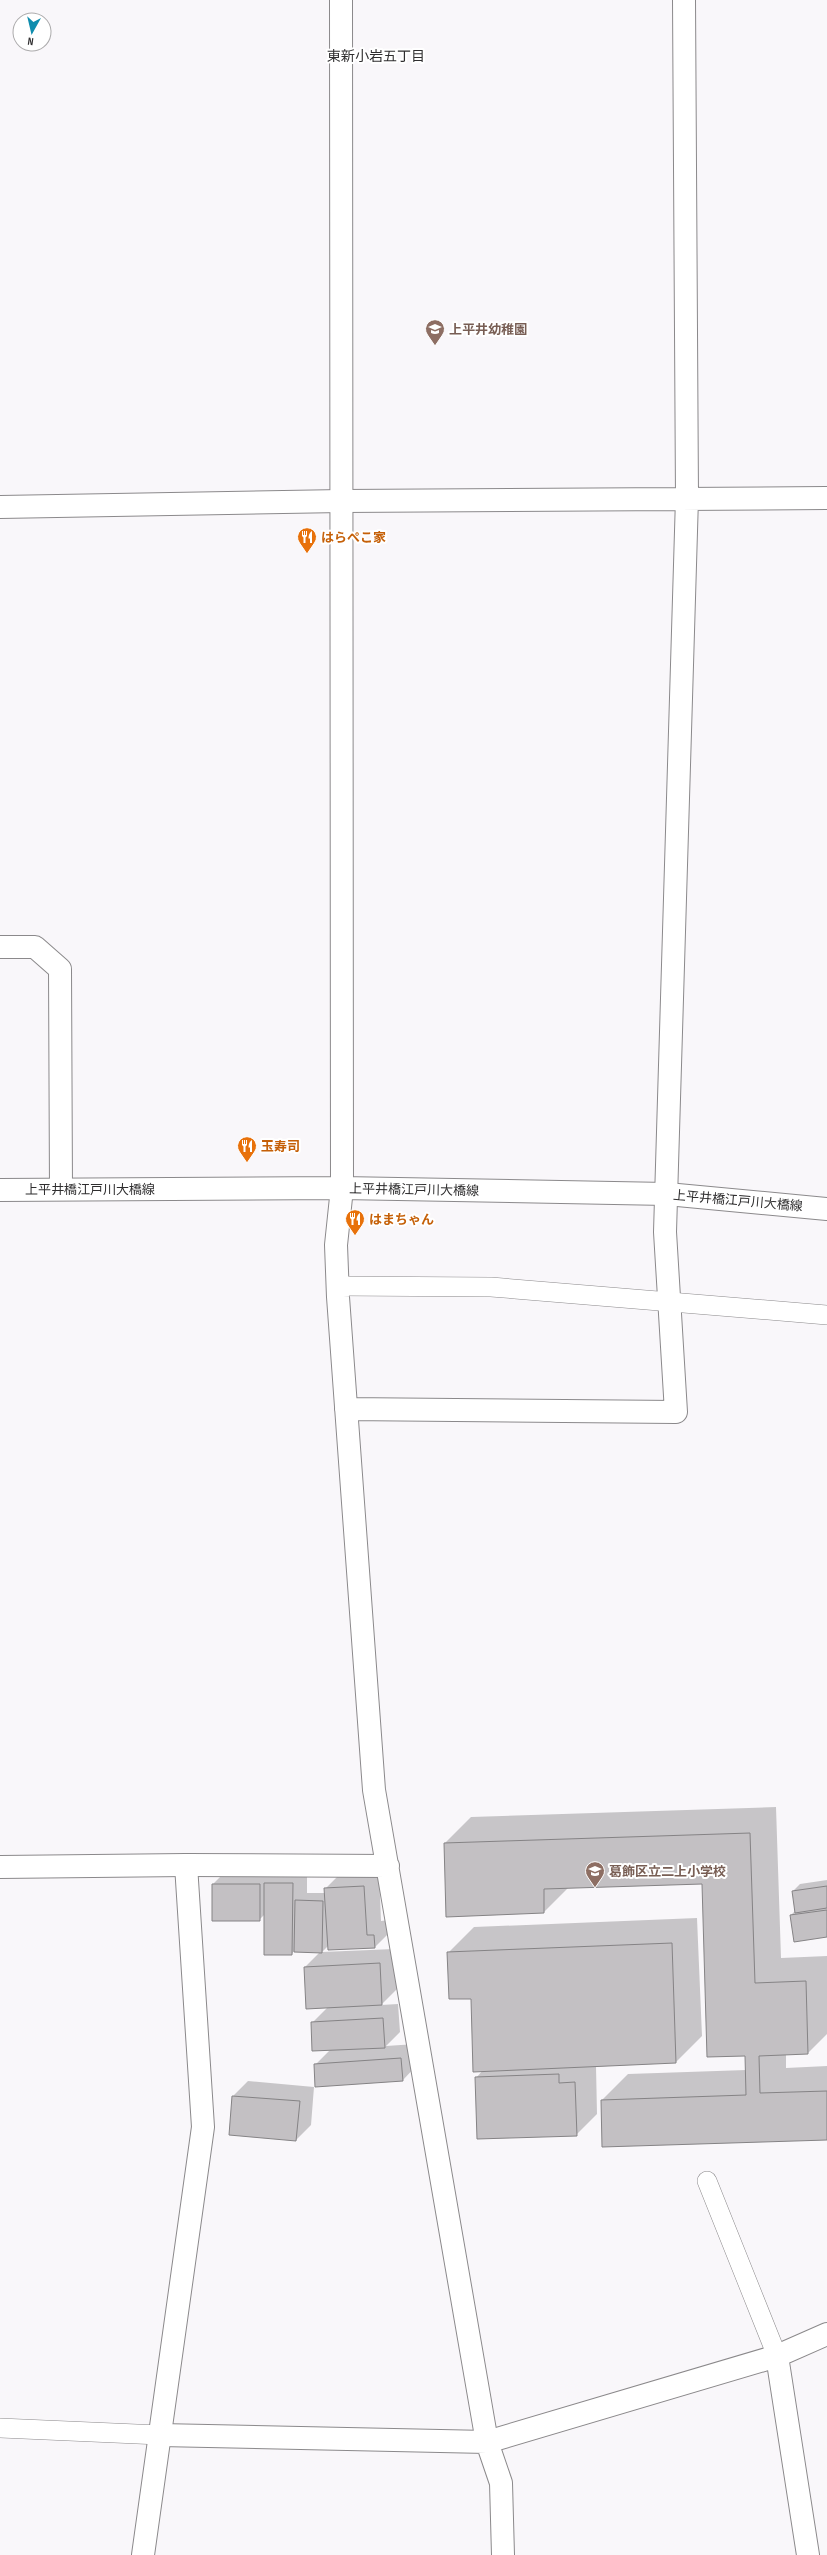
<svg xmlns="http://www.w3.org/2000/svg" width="827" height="2555" viewBox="0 0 827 2555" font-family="'Sofia Sans Condensed','Noto Sans JP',sans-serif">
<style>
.shadow{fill:#0003}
.building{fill:#c3c0c3;stroke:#858385}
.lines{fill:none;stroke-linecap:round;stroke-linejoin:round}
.lane-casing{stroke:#8b898b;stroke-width:20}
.street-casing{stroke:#8b898b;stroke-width:24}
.secondary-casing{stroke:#8b898b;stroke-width:24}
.lane{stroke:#fff;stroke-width:19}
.street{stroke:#fff;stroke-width:22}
.secondary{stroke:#fff;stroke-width:22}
.labels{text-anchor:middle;stroke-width:4;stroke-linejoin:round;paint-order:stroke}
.education-label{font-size:13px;font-weight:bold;fill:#785e54;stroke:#fff;text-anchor:start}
.food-label{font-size:13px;font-weight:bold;fill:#c56008;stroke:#fff;text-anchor:start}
.street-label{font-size:13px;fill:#2f2e2f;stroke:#fff}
.neighbourhood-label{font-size:14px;fill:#2f2e2f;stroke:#fff}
</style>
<rect width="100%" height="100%" fill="#f9f7fa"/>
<path class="shadow" d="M776 1807 781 1958 827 1956V2034L808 2053 786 2054V2068L827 2066V2139L602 2100 628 2074 746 2070V2055L703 1883 569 1887 544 1912 447 1916 445 1843 471 1817Z
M228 1869H307V1893H326L325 1889 340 1874 379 1872 381 1921 389 1920 390 1932 375 1947 329 1945 322 1952 394 1949 397 1989 381 2005 398 2004 400 2032 386 2046 416 2044 417 2065 403 2080 315 2065 330 2050 312 2023 328 2007 305 1967 320 1952 294 1951 292 1954 265 1914 259 1920 213 1884Z
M827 1880V1936L791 1915 795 1911 793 1891 800 1884Z
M697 1918 702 2036 676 2062 596 2066 597 2114 576 2135 476 2078 483 2070 472 1998 448 1953 474 1927Z
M248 2081 314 2087 311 2125 296 2140 233 2096Z"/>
<path class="building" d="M750 1833 755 1983 806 1981 808 2054 759 2056 760 2093 827 2091V2140L602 2147 601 2100 746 2095 745 2056 707 2057 702 1884 544 1889V1913L446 1917 444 1843Z
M264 1883H293L292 1955H264Z
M212 1884H260V1921H212Z
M364 1886 367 1935H374L375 1948 328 1950 324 1888Z
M827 1886V1908L795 1913 792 1891Z
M295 1900 323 1901 322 1953 294 1952Z
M827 1910V1937L794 1942 790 1915Z
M672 1943 676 2063 473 2072 471 1999H449L447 1952Z
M380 1963 382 2005 306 2009 304 1967Z
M383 2018 385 2048 312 2051 311 2022Z
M401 2058 403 2081 315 2087 314 2064Z
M559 2074V2083L575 2082 577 2136 477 2139 475 2077Z
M232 2096 300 2101 296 2141 229 2135Z"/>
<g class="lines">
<defs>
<path id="lane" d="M338 1286 491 1287 827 1315
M707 2181 777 2356
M0 2428 160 2435"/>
<path id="street" d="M0 507 342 501 827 498
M0 947H35L60 969 61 1189
M342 1188 336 1245 338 1297 374 1790 487 2442 501 2483 503 2555
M346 1409 676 1412 665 1232 687 498 684 0
M0 1867 186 1865 388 1866
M777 2356 808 2555
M160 2435 487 2442 777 2356 827 2334"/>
<path id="secondary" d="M341 0 342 1188
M0 1190 342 1188 667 1194 827 1209
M143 2555 203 2127 186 1865"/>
</defs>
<use href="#lane" class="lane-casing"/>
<use href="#street" class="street-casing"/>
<use href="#secondary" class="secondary-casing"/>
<use href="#lane" class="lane"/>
<use href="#street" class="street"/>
<use href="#secondary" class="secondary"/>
</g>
<defs>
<symbol id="school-pin" viewBox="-11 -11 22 30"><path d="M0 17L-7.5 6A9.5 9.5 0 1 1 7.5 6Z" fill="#8d6e63" stroke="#fff"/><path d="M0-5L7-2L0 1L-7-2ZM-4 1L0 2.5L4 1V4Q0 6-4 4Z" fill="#fff"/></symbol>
<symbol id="restaurant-pin" viewBox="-11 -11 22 30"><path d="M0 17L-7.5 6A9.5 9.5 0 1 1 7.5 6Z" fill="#e8710a" stroke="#fff"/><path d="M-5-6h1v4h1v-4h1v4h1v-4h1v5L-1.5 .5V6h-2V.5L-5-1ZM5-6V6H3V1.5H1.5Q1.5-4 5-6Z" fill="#fff"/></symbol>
</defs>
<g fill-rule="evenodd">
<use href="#school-pin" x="424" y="318" width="22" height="30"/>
<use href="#restaurant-pin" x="296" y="526" width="22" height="30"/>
<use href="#restaurant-pin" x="236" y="1135" width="22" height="30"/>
<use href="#restaurant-pin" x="344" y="1208" width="22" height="30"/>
<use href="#school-pin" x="584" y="1860" width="22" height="30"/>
</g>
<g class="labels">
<g class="education-label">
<text x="449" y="334">上平井幼稚園</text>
<text x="609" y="1876">葛飾区立二上小学校</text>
</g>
<g class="food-label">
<text x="321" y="542">はらぺこ家</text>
<text x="261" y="1151">玉寿司</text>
<text x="369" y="1224">はまちゃん</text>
</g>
<g class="street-label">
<text x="90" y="1194">上平井橋江戸川大橋線</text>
<text transform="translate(414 1189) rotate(1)" y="5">上平井橋江戸川大橋線</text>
<text transform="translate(738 1200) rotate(5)" y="5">上平井橋江戸川大橋線</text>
</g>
<g class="neighbourhood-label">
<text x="376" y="61">東新小岩五丁目</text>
</g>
</g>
<g transform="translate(32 32) rotate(188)"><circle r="19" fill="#ffffff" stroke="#acabac"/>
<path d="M0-3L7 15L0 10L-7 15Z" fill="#0f8dae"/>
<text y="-6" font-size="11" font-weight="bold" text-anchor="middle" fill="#2f2e2f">N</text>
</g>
</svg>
